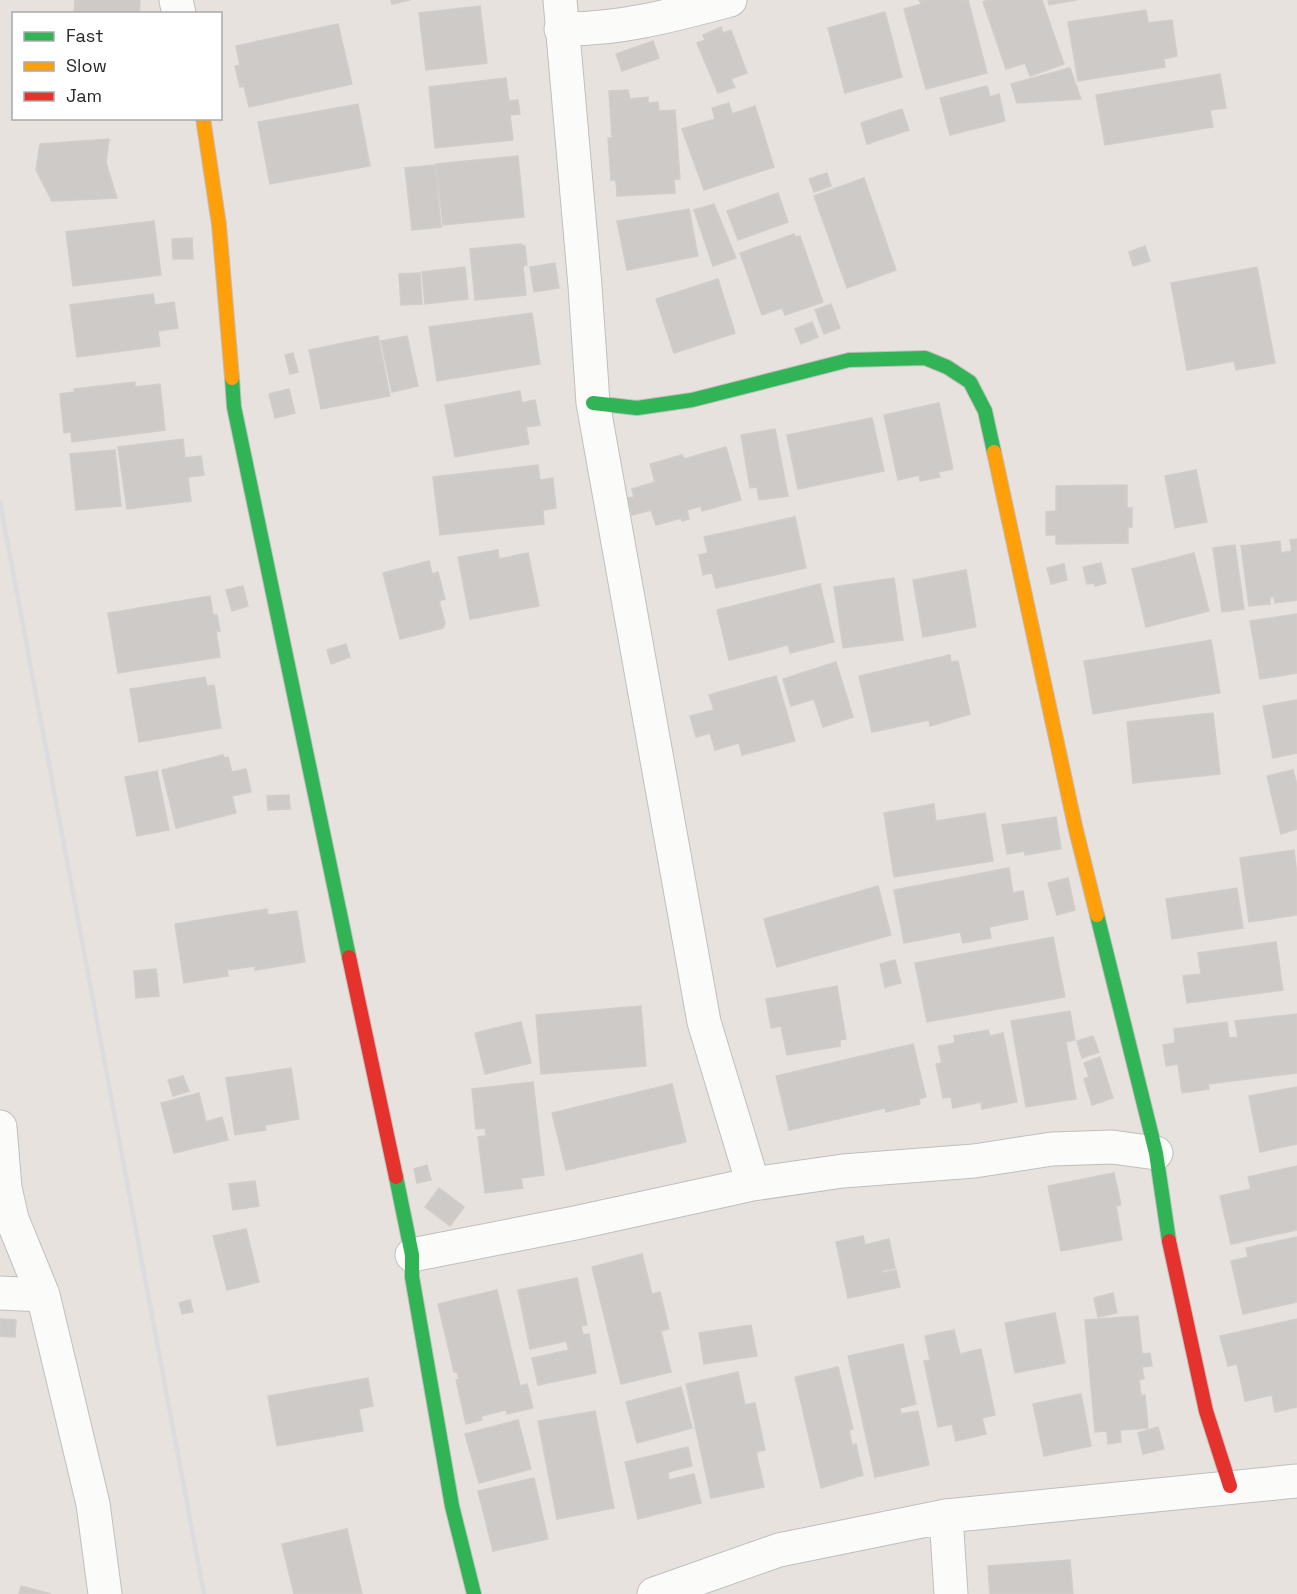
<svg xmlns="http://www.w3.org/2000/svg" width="1297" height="1594" viewBox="0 0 1297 1594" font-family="'Space Grotesk',sans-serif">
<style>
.building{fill:#cecac7;stroke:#d2cdc9;stroke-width:1.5}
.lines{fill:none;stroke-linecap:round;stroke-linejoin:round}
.street-casing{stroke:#c0bfbf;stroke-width:35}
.fast-casing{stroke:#c0bfbf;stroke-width:16}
.slow-casing{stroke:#c0bfbf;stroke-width:16}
.jam-casing{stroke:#c0bfbf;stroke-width:16}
.street{stroke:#fbfbfa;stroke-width:33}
.fast{stroke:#30b455;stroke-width:14}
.slow{stroke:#ff9f0a;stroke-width:14}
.jam{stroke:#e5322d;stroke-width:14}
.rail{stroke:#dcdcde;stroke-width:4.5}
</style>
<rect width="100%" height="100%" fill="#e7e2dd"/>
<path class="building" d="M75 0H140L139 14H74Z
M391 0H410L392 4Z
M919 0H968L987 73 926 89 904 9 921 4Z
M988 0H1042L1064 64 1030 76 1025 63 1006 69 983 2Z
M1048 0H1076L1049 5Z
M480 6 487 63 426 70 419 13Z
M1146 10 1148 23 1172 20 1177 56 1164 59 1165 67 1078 81 1068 22Z
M885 12 902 77 845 93 828 28Z
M338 24 352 84 249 107 244 86 240 87 235 66 240 65 236 46Z
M721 27 723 33 731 30 747 73 731 79 735 87 718 93 697 43 705 40 703 35Z
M653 41 659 58 622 71 616 54Z
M1070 68 1081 99 1017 103 1011 84Z
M1220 74 1226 108 1210 110 1213 127 1105 145 1096 95Z
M506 78 509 101 518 100 520 114 510 115 513 140 435 148 429 87Z
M987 86 990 97 999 94 1005 121 950 135 940 98Z
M628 90 630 99 648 97V103L658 102 659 111 675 110 680 179H674L675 193 617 196 616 180H611L608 138H612L609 91Z
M729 103 732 114 755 106 774 167 704 190 682 129 715 119 712 108Z
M358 104 370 166 270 184 258 122Z
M902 109 909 130 867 144 861 123Z
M109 139 106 163 117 198 52 201 36 170 40 144Z
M518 156 524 217 443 225 436 164Z
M435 165 441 227 412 230 405 168Z
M827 173 831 186 814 192 809 179Z
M864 178 896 270 847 288 814 196Z
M778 193 788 222 738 240 727 211Z
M714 204 736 258 713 266 694 210Z
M689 209 698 256 627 270 617 221Z
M154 221 161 275 73 286 66 232Z
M794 234 795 237 800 236 823 302 785 315 782 308 762 315 740 253Z
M192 238 193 259H173L172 239Z
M520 244 525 246 527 265 523 266 526 295 475 300 470 249Z
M1145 246 1150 261 1133 266 1129 252Z
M555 263 559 288 534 292 530 267Z
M465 267 468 299 425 304 422 272Z
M1257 267 1275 363 1236 370 1234 361 1187 370 1171 283Z
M420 273 422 304 401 305 399 274Z
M718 279 735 333 674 353 656 299Z
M153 294 155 305 174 302 178 328 158 331 160 346 77 357 70 305Z
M831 304 840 328 824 334 815 310Z
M532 313 540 364 437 381 429 327Z
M812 322 818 337 801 344 795 329Z
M378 336 390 396 321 409 309 350Z
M407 336 418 386 392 392 381 341Z
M293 353 298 372 290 374 285 355Z
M135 382V387L160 384 165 430 72 442 71 432 64 433 60 394 74 392V389Z
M289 389 295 413 275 418 269 394Z
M520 391 522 403 535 400 540 425 526 427 529 444 455 457 445 405Z
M939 403 953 469 938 472 940 477 920 481 919 475 898 480 884 415Z
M872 418 884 471 798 489 787 435Z
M775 429 788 496 759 500 757 487 750 488 741 435Z
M183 439 185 458 201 456 204 475 188 477 191 501 127 509 118 447Z
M726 447 741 500 702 511 701 506 687 510 689 519 682 521 681 518 656 525 651 510 632 515 627 498 634 497 632 489 655 482 650 464 682 455 684 459Z
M115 450 121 506 76 510 70 454Z
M538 465 540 480 553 478 556 508 543 510 544 524 440 535 433 477Z
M1196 470 1207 522 1175 528 1165 476Z
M1127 485V508H1132V527H1128V543L1056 544V535H1046V512L1056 511V486Z
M795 517 806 568 716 588 712 572 703 575 699 555 708 553 704 537Z
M1297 539V600L1275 603 1274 597H1270V604L1249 606 1241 546 1280 541 1281 553 1292 551 1290 540Z
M1235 545 1244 609 1222 612 1213 548Z
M498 550 499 559 528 553 539 606 470 619 458 557Z
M1194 553 1209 611 1146 627 1132 569Z
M429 561 432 574 438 572 445 599 439 601 445 623 443 628 400 639 383 573Z
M1101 563 1106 583 1095 586 1094 583 1087 584 1083 567Z
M1064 564 1067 580 1051 584 1047 568Z
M966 570 976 627 923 637 913 580Z
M894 578 903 640 843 648 834 587Z
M820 584 834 642 790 653 788 645 729 660 717 610Z
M243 586 248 606 232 611 226 590Z
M210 596 213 615H217L220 631H216L220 657 118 673 108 613Z
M1297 614V673L1260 679 1250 621Z
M1211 640 1220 693 1093 714 1084 661Z
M346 644 350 657 331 664 327 650Z
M950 655 951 662 958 661 970 714 930 726 929 720 872 732 859 676Z
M836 662 853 717 823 727 814 699 791 706 783 679Z
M776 676 795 741 742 755 739 743 715 750 710 733 696 737 690 716 714 710 709 695Z
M205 677 207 686 214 685 221 728 139 742 130 689Z
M1297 700V753L1273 758 1263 706Z
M1213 713 1220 774 1133 783 1127 722Z
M223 755 224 758 228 757 232 772 246 769 251 792 232 796 236 813 176 828 162 770Z
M1293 770 1297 785V829L1281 834 1267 776Z
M157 771 169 830 137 836 125 777Z
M289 795 290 809 268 810 267 796Z
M934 804 936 821 985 813 993 861 894 877 884 813Z
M1056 817 1061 849 1025 855V851L1007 854 1002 825Z
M1294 850 1297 875V915L1249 922 1240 858Z
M1009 868 1013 893 1023 891 1028 919 989 927 991 938 963 943 960 932 904 943 894 890Z
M1068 878 1075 910 1057 915 1048 883Z
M878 886 891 935 777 967 764 919Z
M1237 888 1243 928 1172 939 1166 899Z
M267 909 268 915 297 911 305 962 255 970V966L227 970 228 976 184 983 175 924Z
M1053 937 1065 997 927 1022 915 963Z
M1276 942 1283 990 1187 1003 1183 976 1201 974 1198 953Z
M895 960 901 983 885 987 880 964Z
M156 969 159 996 136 998 134 971Z
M837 986 846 1039 840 1040V1046L787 1055 781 1026 771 1028 766 999Z
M641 1006 646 1066 541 1074 536 1015Z
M1070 1011 1075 1040 1066 1042 1076 1099 1026 1107 1011 1021Z
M1297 1014V1073L1208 1084 1209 1089 1182 1093 1178 1064 1166 1066 1163 1045 1175 1043 1174 1029 1227 1022 1229 1038 1238 1037 1235 1021Z
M521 1022 531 1063 485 1074 475 1033Z
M988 1030 990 1036 1003 1033 1017 1102 982 1109 981 1102 953 1108 951 1097 943 1098 936 1064 942 1063 938 1046 955 1043 954 1036Z
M1093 1036 1099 1052 1082 1058 1077 1041Z
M913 1044 926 1097 919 1099 920 1104 886 1112 885 1108 789 1130 776 1076Z
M1100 1057 1113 1098 1092 1105 1084 1079 1089 1077 1084 1063Z
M291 1068 299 1119 265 1125 266 1130 235 1135 226 1078Z
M183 1076 189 1091 173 1096 168 1080Z
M533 1082 544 1175 521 1178 523 1188 485 1193 478 1137 486 1136 485 1128 476 1129 472 1089Z
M672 1084 686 1142 566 1170 552 1113Z
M1297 1087V1144L1260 1152 1249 1096Z
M199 1093 206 1122 222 1117 228 1140 174 1153 161 1103Z
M427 1165 431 1180 417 1183 414 1169Z
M1297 1166V1230L1231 1244 1220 1196 1251 1189 1248 1177Z
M1114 1173 1121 1205 1116 1206 1122 1240 1061 1251 1048 1186Z
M255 1181 259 1206 233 1210 229 1184Z
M439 1188 464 1207 450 1226 425 1207Z
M246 1229 259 1282 227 1290 213 1236Z
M863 1236 865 1245 889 1239 895 1268 882 1271 883 1273 896 1270 900 1287 848 1298 836 1242Z
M1297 1237V1302L1243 1314 1231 1261 1248 1257 1246 1248Z
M642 1254 652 1294 660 1292 669 1329 661 1331 671 1372 621 1384 592 1267Z
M577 1278 587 1325 581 1326 583 1335 589 1334 596 1373 538 1385 532 1358 569 1350 566 1341 530 1349 518 1290Z
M497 1290 520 1386 527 1384 533 1408 507 1414 506 1410 481 1416 482 1420 466 1424 456 1380 459 1379 457 1372H454L438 1304Z
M1113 1293 1117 1313 1098 1317 1094 1298Z
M190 1300 193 1312 182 1314 179 1303Z
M1055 1313 1065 1363 1015 1373 1005 1323Z
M1138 1316 1142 1354 1150 1353 1152 1366 1142 1367 1144 1379H1139L1141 1396 1145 1395 1148 1428 1120 1430 1121 1442 1108 1444 1107 1431 1095 1432 1085 1320Z
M0 1319 16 1320 15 1337 0 1336Z
M1297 1319V1407L1275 1412 1272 1395 1245 1401 1237 1364 1228 1366 1220 1336Z
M751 1325 757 1356 704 1364 699 1333Z
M954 1330 960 1354 981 1349 995 1415 982 1418 986 1434 956 1441 952 1424 938 1427 924 1361 930 1360 925 1336Z
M903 1344 916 1404 900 1408 901 1414 918 1411 929 1465 875 1477 848 1356Z
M838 1367 853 1429 849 1430 852 1445 856 1444 863 1475 821 1488 795 1377Z
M738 1372 745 1405 755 1403 765 1450 756 1452 764 1487 711 1498 686 1384Z
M368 1378 373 1406 359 1409 363 1431 277 1446 268 1396Z
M681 1387 692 1428 637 1443 626 1402Z
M1081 1394 1091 1446 1044 1456 1033 1404Z
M595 1411 614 1508 557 1519 538 1421Z
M518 1420 531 1469 479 1483 465 1434Z
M1158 1427 1164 1449 1143 1454 1138 1433Z
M688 1447 692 1466 668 1472 669 1480 694 1474 701 1503 638 1519 625 1462Z
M534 1478 548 1539 493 1551 478 1491Z
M347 1529 362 1594H294L282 1544Z
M1070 1560 1073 1594H990L988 1566Z
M21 1586 51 1594H19Z"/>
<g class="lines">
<defs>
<path id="street" d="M176 0 179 14
M560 0 585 286 593 403 704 1022 753 1184
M561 29C619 30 674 15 730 0
M0 1127 5 1188 12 1219 43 1295 93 1504 105 1594
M412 1255 575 1223 753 1184 843 1171 974 1161 1052 1149 1112 1147 1156 1153
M0 1293 43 1295
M946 1516 951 1594
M654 1594 779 1550 946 1516 1297 1481"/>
<path id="fast" d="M232 378 234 407 349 957
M593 403 637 408 692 400 849 360 925 358 947 367 970 382 985 411 994 452
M1097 915 1156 1153 1169 1241
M396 1177 412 1255V1277L452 1506 474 1594"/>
<path id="slow" d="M203 118 219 225 232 378
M994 452 1075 826 1097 915"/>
<path id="jam" d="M349 957 396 1177
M1169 1241 1206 1411 1230 1486"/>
</defs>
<use href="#street" class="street-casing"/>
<use href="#fast" class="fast-casing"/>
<use href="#slow" class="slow-casing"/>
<use href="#jam" class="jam-casing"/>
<use href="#street" class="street"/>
<use href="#fast" class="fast"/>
<use href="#slow" class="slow"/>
<use href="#jam" class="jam"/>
<path class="rail" d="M0 502 204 1594"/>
</g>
<rect x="12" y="12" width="210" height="108" fill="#ffffff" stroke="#a9a9a9" stroke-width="1.5"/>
<rect x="24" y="32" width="30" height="9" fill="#30b455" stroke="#a9a9a9" stroke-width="1.5"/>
<text x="66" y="42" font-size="18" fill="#282828">Fast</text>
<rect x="24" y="62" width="30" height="9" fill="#ff9f0a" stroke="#a9a9a9" stroke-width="1.5"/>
<text x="66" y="72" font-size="18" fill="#282828">Slow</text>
<rect x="24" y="92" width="30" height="9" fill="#e5322d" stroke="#a9a9a9" stroke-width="1.5"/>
<text x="66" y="102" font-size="18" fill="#282828">Jam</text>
</svg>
